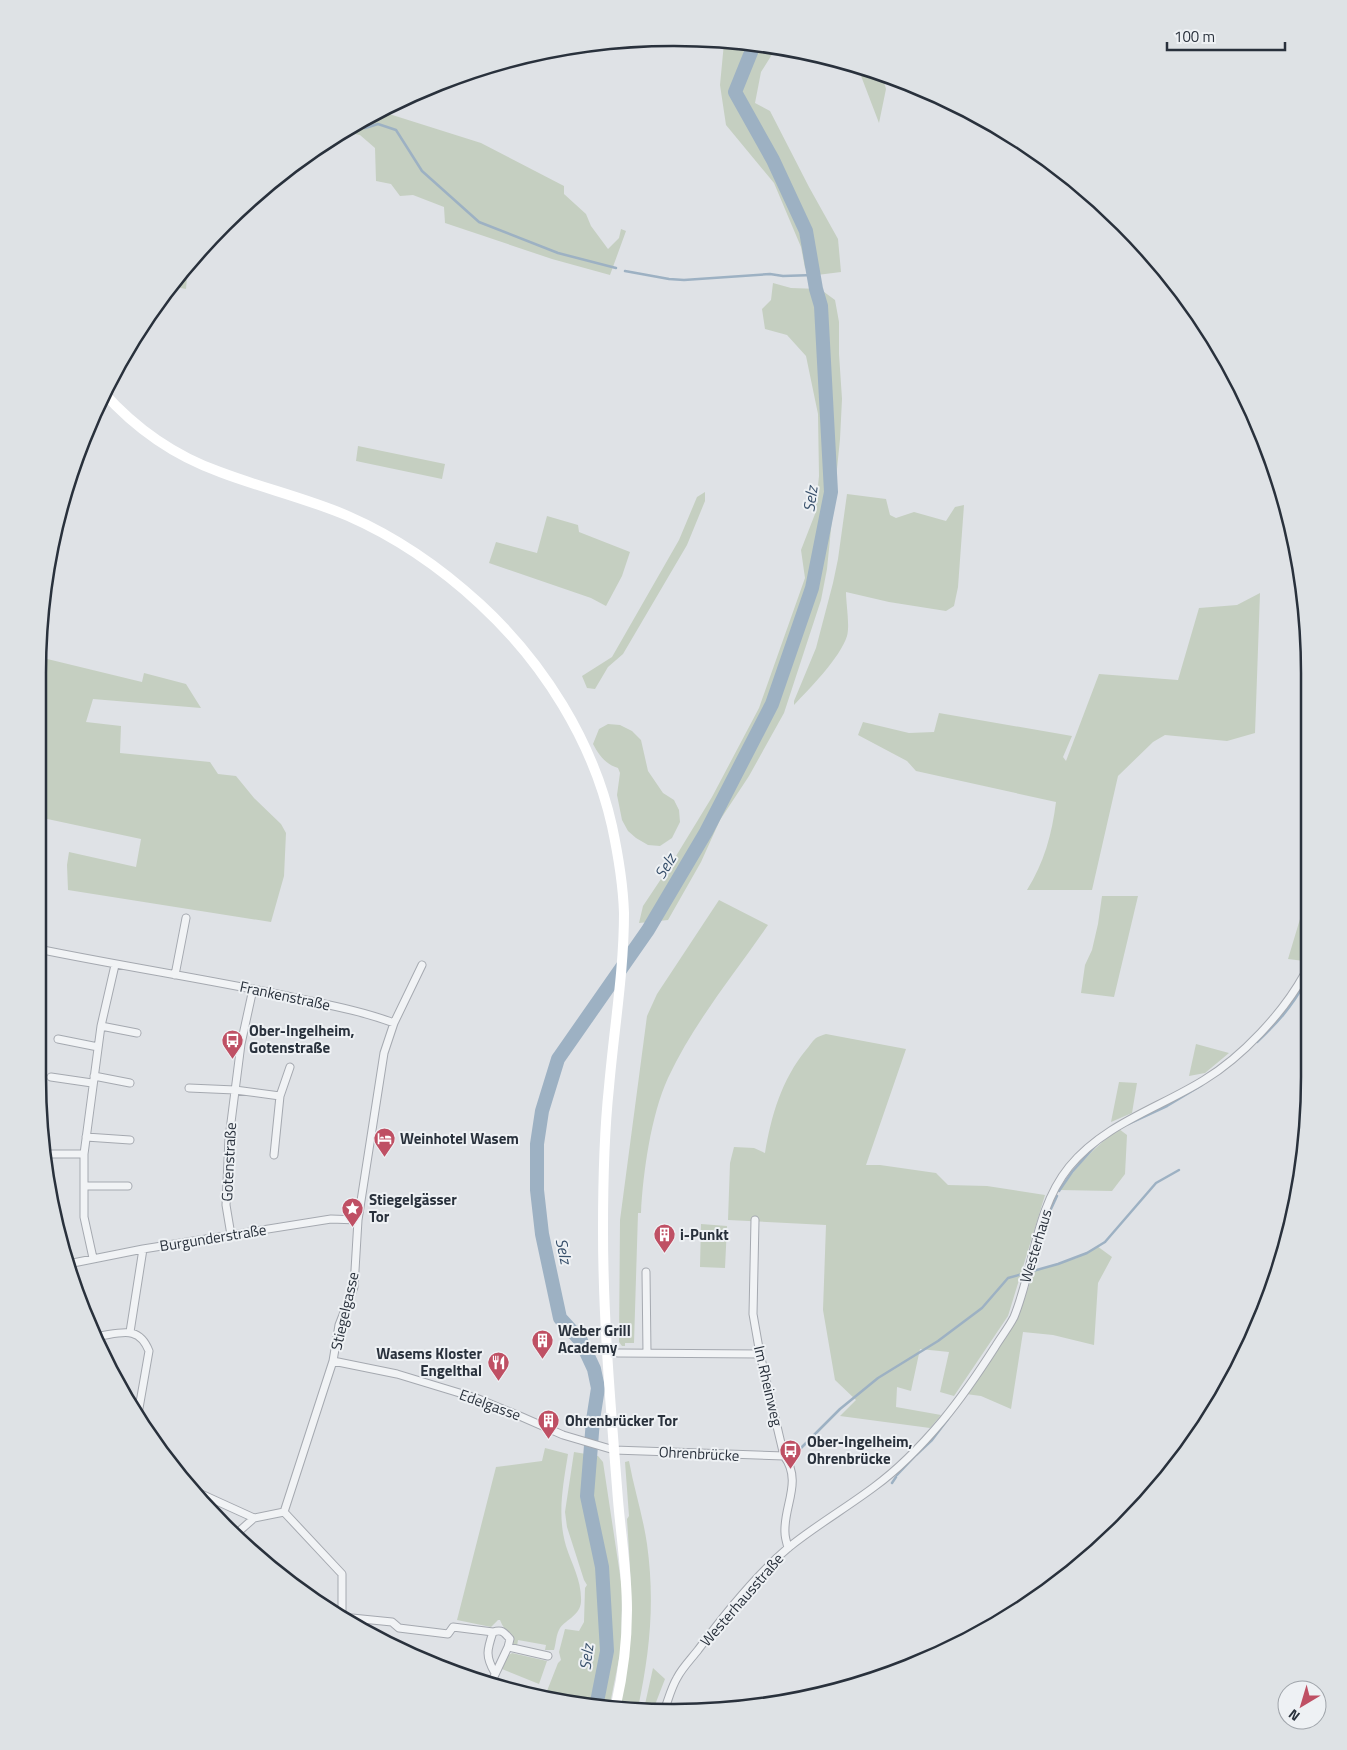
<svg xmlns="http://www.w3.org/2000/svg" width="1347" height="1750" viewBox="0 0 1347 1750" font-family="'Titillium Web',sans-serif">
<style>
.green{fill:#c5cfc1}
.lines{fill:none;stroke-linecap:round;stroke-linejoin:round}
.stream{stroke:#9db1c3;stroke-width:2.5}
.river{stroke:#9db1c3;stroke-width:14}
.street-casing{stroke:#a5a9b0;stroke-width:9}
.street{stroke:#f1f3f5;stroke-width:7}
.secondary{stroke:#fff;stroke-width:10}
.labels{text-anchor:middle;stroke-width:4;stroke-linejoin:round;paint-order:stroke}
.street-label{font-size:15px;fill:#29313c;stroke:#eef1f4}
.poi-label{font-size:15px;font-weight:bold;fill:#29313c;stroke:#eef1f4;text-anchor:start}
.water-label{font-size:16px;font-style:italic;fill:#38506b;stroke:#eef1f4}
.rim{fill:none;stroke:#29313c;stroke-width:2.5}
</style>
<rect width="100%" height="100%" fill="#dfe2e6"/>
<path class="green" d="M724 43 776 48 761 72 755 103 770 111 809 187 838 239 841 272 817 275 805 268 801 247 774 183 726 125 720 85Z
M858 68 882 75 886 89 879 123Z
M386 113 481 143 564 186V194L586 214 591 226 608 249 619 238 621 229 626 231 610 275 552 259 445 223 444 207 413 195 400 196 391 184 376 181 375 148 360 135 345 132 376 115Z
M188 266 186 289 170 286Z
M773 283 791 288 820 289 835 300 839 322V354L842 399 840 439 827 569 821 600 784 713 749 776 720 820 701 862 668 920 639 923 643 906 673 861 712 797 759 708 805 578 801 550 815 514 819 476 818 414 806 356 787 335 765 329 762 309 771 300Z
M358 446 445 464 442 479 356 461Z
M705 492V501L687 545 623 654 608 667 595 689 587 688 582 676 612 657 679 540 697 497Z
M847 494 886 499 890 515 896 518 914 512 946 521 955 507 964 505 958 587 954 606 946 611 889 602 846 592C846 604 850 625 847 636 840 658 810 688 794 705V701L816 648 833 583 838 559Z
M547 516 578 525 579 532 630 552 622 576 606 606 591 598 489 563 496 542 537 553Z
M1260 593 1255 733 1227 741 1165 735 1153 742 1118 776 1092 890H1027C1044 863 1052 834 1056 802L916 771 907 761 858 735 863 722 909 733 934 732 939 713 1072 736 1063 757 1066 761 1099 674 1178 680 1199 608 1237 605Z
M39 657 142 682 144 673 186 684 201 708 93 699 86 722 121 726 120 753 210 762 218 774 236 776 254 798 281 824 286 833 284 876 271 922 68 890 67 865 69 852 136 867 141 839 38 817Z
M608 724 620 725 632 731 641 740 648 771 663 793 674 800 679 810 680 822 672 838 660 846 648 845 636 838 628 831 622 820 617 795 620 773 618 768C605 764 599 755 593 744L599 729Z
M1102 896H1138L1114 997 1081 993 1085 965 1092 950 1098 924Z
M719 900 768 925C734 975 694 1022 668 1078 651 1115 643 1173 641 1213H638L634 1343H625V1346H622L619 1342 620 1220 647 1016 657 994Z
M1300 919 1304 920V961L1288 959Z
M826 1034 906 1049 866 1165H880L936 1173 948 1185 987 1186 1045 1195 1008 1316 954 1396 940 1392 949 1352 920 1349 911 1391 897 1387 896 1407 941 1415 930 1428 840 1416 856 1400 835 1380 823 1310 826 1225 728 1220 730 1163 734 1147 754 1148 765 1153C771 1116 782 1079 806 1050 809 1047 812 1041 816 1038 819 1036 823 1035 826 1034Z
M1196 1044 1229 1053 1205 1073 1189 1076Z
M1119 1082 1137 1083 1132 1113 1111 1122Z
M1119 1129 1127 1135 1125 1174 1112 1191 1060 1190C1077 1166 1096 1145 1119 1129Z
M701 1224 727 1226 725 1268 700 1267Z
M1097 1246 1112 1257 1098 1283 1094 1345 1053 1335 1023 1332 1011 1409 981 1396 966 1394 1014 1325 1035 1270 1077 1258Z
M545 1448 568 1454C563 1486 557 1515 566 1546 572 1565 582 1581 581 1602 580 1615 567 1619 560 1628 556 1634 556 1644 554 1650H545L546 1645 518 1640 517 1646 513 1644C511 1635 503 1629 500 1620H498L491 1627 457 1620 496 1467 542 1461Z
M574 1452 598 1456 603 1462 622 1588 621 1649 610 1704 545 1696 558 1663 561 1660 559 1652 565 1629 579 1631 584 1622 585 1588 587 1585 584 1580 567 1527 565 1512Z
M629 1461C634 1489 643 1516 647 1544 655 1602 650 1651 638 1708L619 1705C637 1641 631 1585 627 1519L629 1516 625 1462Z
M512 1653 547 1661 539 1684 502 1669 507 1656Z
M653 1668 665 1679 653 1710 644 1709Z"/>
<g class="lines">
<path class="stream" d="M354 127 365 128 378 124 396 130 422 171 479 222 558 253 616 268
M625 271 669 279 684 280 770 274 783 276 814 275
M1257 1042C1276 1024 1292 1007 1304 984
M1128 1124 1167 1106 1202 1085
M1059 1191 1072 1172 1096 1145
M1039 1249 1050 1211 1057 1196
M1032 1271 1038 1251
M916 1455 932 1440 948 1419
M792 1457 840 1409 878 1378 938 1341 982 1308 1008 1278 1058 1264 1087 1253 1105 1242 1156 1183 1179 1170
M897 1475 915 1456
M892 1483 896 1477"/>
<path class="river" d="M597 1702 607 1651 602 1567 587 1496 593 1420 598 1388 594 1369 581 1341 560 1318 542 1234 537 1190V1144L542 1111 558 1059 648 930 706 832 772 704 812 588 831 492 821 306 816 289 806 231 773 160 735 92 754 45"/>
<defs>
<path id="street" d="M38 949C121 966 205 979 287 996 323 1004 359 1010 394 1023
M175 975 186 918
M101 1026 137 1033
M58 1039 98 1047
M94 1076 130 1083
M51 1077 92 1083
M189 1088 235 1090 280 1096
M86 1137 130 1140
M48 1154H84
M274 1155 280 1096 290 1067
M84 1186H128
M755 1220 753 1314 760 1354 784 1456C803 1481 783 1507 785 1533 785 1538 787 1543 788 1548
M231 1235 226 1205 229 1138 241 1044 253 989
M93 1258 84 1217V1154L101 1026 115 965
M68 1264 143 1249 331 1219 358 1220
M646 1272 647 1353
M130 1332 143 1249
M99 1336C121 1333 139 1325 149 1351L138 1414
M618 1353 760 1354
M333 1361 397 1374 476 1398 522 1417 563 1435 614 1450 784 1456
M199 1493 254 1518
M284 1512 333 1361 339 1325 354 1287 358 1220 384 1053 394 1023 422 965
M284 1512 342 1574V1617
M235 1535 254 1518 284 1512
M342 1617 392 1622 399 1628 448 1634 453 1627 493 1632C502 1629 504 1632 510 1639L508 1647 491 1683
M493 1632C487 1650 485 1656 495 1673
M508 1647 548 1656
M664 1711C668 1701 671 1688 677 1678 682 1668 691 1659 698 1650 724 1615 755 1576 788 1548 815 1526 846 1508 874 1487 900 1468 922 1445 943 1420 962 1397 979 1372 995 1347 1001 1337 1009 1327 1014 1317 1034 1268 1035 1209 1069 1167 1104 1124 1159 1108 1204 1080 1242 1057 1283 1013 1304 975"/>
</defs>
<use href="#street" class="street-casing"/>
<use href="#street" class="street"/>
<path class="secondary" d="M103 392C135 428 175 456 220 472 262 488 306 498 348 516 396 537 441 568 480 604 543 662 593 741 612 826 618 854 623 883 624 913 624 971 614 1029 609 1087 604 1134 603 1182 603 1230 603 1320 611 1410 618 1500 621 1536 627 1573 627 1610 627 1642 623 1674 616 1705"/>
</g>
<defs>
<symbol id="bus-pin" viewBox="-11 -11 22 30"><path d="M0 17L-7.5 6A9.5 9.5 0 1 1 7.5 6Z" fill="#bf5064" stroke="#eef1f4"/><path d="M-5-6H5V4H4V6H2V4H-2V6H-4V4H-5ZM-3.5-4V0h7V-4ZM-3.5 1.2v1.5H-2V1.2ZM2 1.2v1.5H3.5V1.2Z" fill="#fff"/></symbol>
<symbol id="hotel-pin" viewBox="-11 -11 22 30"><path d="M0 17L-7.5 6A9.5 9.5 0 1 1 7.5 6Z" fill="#bf5064" stroke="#eef1f4"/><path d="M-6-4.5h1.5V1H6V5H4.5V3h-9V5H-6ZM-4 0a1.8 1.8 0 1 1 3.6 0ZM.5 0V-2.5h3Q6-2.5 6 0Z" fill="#fff"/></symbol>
<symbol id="sight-pin" viewBox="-11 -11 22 30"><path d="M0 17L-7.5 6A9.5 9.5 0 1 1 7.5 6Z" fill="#bf5064" stroke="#eef1f4"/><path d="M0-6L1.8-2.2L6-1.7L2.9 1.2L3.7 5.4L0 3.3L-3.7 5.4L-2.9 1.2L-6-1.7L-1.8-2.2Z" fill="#fff"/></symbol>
<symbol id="building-pin" viewBox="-11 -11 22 30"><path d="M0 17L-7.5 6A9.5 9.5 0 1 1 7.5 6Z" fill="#bf5064" stroke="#eef1f4"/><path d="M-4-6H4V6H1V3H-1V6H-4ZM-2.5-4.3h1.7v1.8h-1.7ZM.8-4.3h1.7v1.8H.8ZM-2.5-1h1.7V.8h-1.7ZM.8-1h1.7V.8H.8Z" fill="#fff"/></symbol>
<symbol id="restaurant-pin" viewBox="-11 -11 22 30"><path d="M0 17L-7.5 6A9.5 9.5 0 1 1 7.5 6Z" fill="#bf5064" stroke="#eef1f4"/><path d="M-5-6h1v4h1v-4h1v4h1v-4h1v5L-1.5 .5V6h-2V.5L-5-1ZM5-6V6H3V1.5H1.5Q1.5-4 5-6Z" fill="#fff"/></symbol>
</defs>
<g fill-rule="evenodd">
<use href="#bus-pin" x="220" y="1028" width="25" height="34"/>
<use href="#hotel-pin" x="372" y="1126" width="25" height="34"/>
<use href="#sight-pin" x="340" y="1196" width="25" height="34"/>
<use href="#building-pin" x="652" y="1222" width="25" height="34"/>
<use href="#building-pin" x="530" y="1328" width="25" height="34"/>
<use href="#restaurant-pin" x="486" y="1350" width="25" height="34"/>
<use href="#building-pin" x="536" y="1408" width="25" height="34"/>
<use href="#bus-pin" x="778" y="1438" width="25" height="34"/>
</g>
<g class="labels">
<g class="street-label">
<text transform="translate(285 996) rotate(12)" y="5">Frankenstraße</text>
<text transform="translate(229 1162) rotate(-87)" y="5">Gotenstraße</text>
<text transform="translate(213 1238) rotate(-9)" y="5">Burgunderstraße</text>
<text transform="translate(1036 1246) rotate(-73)" y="5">Westerhaus</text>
<text transform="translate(345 1311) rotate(-77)" y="5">Stiegelgasse</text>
<text transform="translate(768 1386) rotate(77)" y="5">Im Rheinweg</text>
<text transform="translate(490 1405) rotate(20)" y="5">Edelgasse</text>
<text transform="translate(699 1454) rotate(3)" y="5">Ohrenbrücke</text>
<text transform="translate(742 1600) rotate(-49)" y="5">Westerhausstraße</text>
</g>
<g class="poi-label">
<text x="249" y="1036">Ober-Ingelheim,<tspan x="249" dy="17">Gotenstraße</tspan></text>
<text x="400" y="1144">Weinhotel Wasem</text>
<text x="369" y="1205">Stiegelgässer<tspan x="369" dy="17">Tor</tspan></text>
<text x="680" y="1240">i-Punkt</text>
<text x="558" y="1336">Weber Grill<tspan x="558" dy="17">Academy</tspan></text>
<text x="482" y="1359" text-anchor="end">Wasems Kloster<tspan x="482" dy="17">Engelthal</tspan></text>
<text x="565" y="1426">Ohrenbrücker Tor</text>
<text x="807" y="1447">Ober-Ingelheim,<tspan x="807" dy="17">Ohrenbrücke</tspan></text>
</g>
<g class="water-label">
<text transform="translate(810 499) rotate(-82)" y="6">Selz</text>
<text transform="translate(665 866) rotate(-59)" y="6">Selz</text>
<text transform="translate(564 1251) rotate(78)" y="6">Selz</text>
<text transform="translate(586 1657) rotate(-83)" y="6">Selz</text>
</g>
</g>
<path d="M0 0H1347V1750H0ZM673 46H674A627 627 0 0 1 1301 673V1077A627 627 0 0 1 674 1704H673A627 627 0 0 1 46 1077V673A627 627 0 0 1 673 46Z" fill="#dee2e5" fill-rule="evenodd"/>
<path class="rim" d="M673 46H674A627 627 0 0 1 1301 673V1077A627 627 0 0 1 674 1704H673A627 627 0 0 1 46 1077V673A627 627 0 0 1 673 46Z"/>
<g transform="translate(1302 1705) rotate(218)"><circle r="24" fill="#eef1f4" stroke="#9fa4aa"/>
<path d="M0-4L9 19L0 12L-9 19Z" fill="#bf5064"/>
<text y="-8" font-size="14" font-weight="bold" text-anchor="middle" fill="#29313c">N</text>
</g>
<path d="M1167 42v8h118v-8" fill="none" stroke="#29313c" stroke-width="2.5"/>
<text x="1174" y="42" font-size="15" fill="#29313c" stroke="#eef1f4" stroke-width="4" paint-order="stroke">100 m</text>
</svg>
